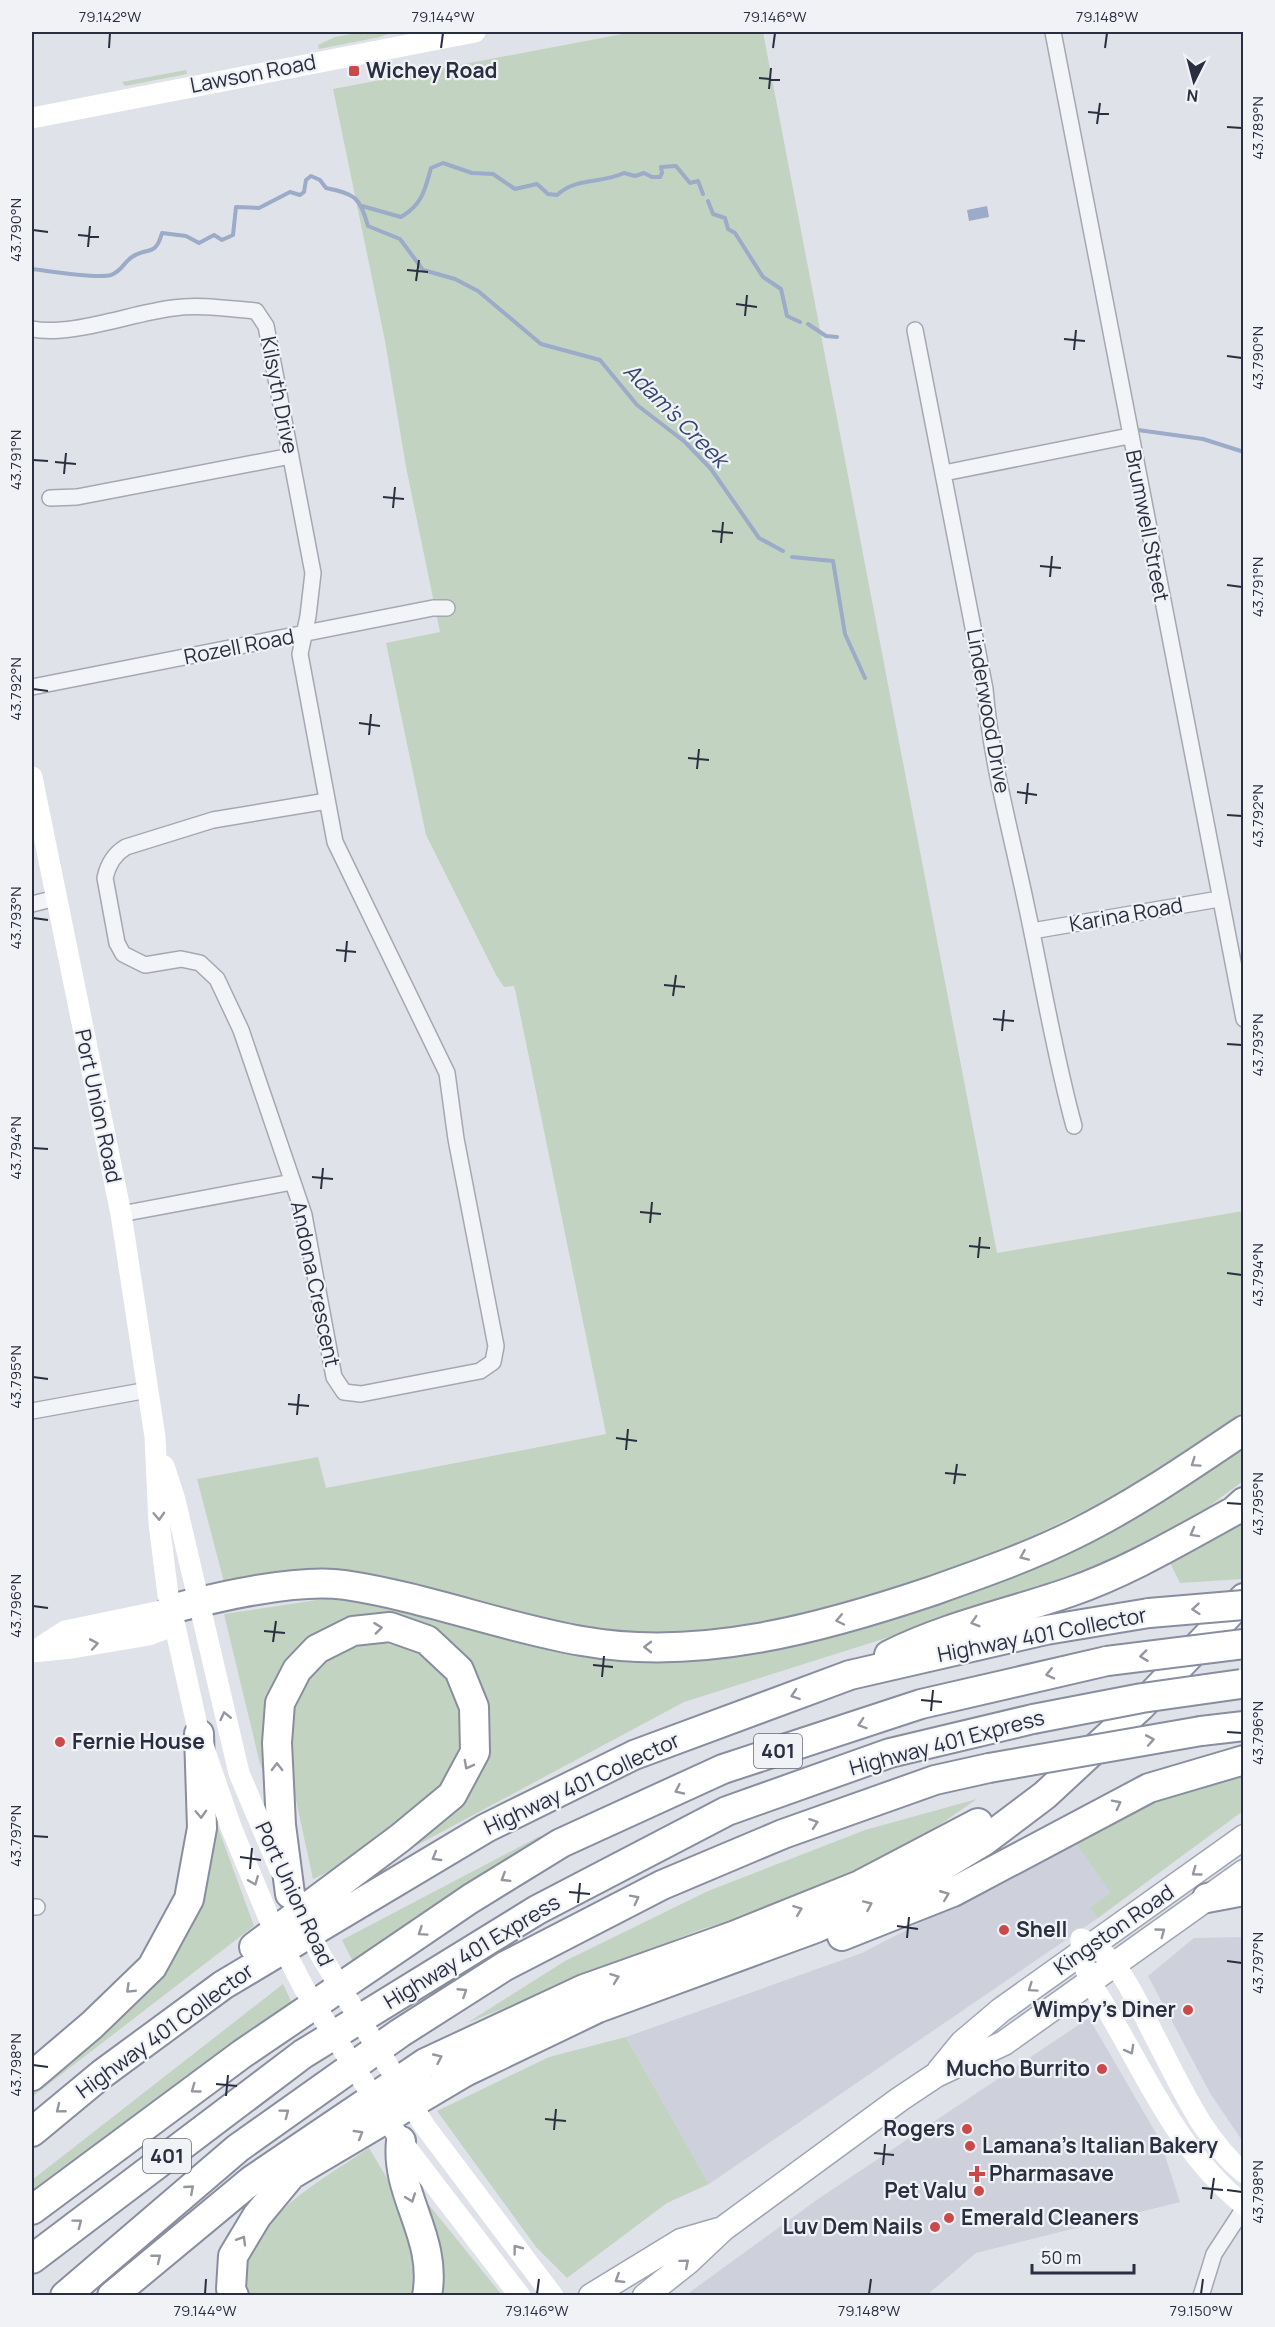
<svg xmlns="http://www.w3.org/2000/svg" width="1275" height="2327" viewBox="0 0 1275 2327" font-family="Manrope,sans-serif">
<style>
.built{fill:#ced1db}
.green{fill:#c3d3c2}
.water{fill:#9cabc8}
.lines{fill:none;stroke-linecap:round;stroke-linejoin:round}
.stream{stroke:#9cabc8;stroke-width:4}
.street-casing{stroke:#a5a8b3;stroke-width:18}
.primary-casing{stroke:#a0a5b4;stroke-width:27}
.highway-casing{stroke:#888d9f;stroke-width:32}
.street{stroke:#f3f4f7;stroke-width:15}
.secondary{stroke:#fff;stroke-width:21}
.primary{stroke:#fff;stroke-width:24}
.highway{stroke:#fff;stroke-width:28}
.highway-bridge-casing{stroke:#888d9f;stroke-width:32;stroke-linecap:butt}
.secondary-bridge{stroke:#fff;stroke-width:21}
.highway-bridge{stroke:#fff;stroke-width:28}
.oneway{stroke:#9496a0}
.ticks{fill:none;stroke:#292e40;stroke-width:2}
.poi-dot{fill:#cb4948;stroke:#f0f2f6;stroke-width:2}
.labels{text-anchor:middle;stroke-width:4.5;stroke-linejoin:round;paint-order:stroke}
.shield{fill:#f0f2f6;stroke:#656977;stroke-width:1.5}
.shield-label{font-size:20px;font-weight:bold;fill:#292e40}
.poi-label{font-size:21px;font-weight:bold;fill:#292e40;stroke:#f0f2f6;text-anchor:start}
.street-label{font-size:21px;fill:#292e40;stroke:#f0f2f6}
.water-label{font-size:22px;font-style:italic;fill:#344673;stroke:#f0f2f6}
.neatline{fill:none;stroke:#292e40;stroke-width:2}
.ticks-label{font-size:15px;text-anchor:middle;fill:#292e40}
</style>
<rect width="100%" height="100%" fill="#e0e2e9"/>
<path class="built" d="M1075 1842 1112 1893 1089 1908 1098 1918 709 2184 626 2037 862 1953Z
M1243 1937H1244L1243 2142 1210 2093 1148 1976 1194 1938Z
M1089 2018 1160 2140 1180 2202 976 2253 927 2295H686L818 2199Z"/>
<path class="green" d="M363 32H393L380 37 319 49 318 45 335 37Z
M633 32H763L997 1253 1243 1211V1412L1127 1490 998 1553 850 1608 734 1631 616 1633 419 1593 225 1586 197 1479 318 1457 326 1488 606 1434 516 994 514 986 504 987 496 975 426 835 386 643 440 632 406 467 385 341 333 89Z
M186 70 187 74 125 86 122 82Z
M1243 1441V1481L1188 1522 1139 1548 997 1603 684 1702 395 1857 486 1746 443 1639 306 1645 270 1788 260 1764 224 1614 330 1598 374 1601 603 1653 846 1631Z
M1243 1521V1579L1180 1583 1170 1563Z
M372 1642C408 1646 443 1654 457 1692 460 1699 466 1710 466 1717 468 1788 370 1854 313 1879L294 1791 289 1789C290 1742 284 1669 340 1649 350 1645 362 1644 372 1642Z
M1243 1772V1811L1098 1918 1089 1908 1111 1893 1075 1842 1129 1811 1175 1791Z
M977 1799 889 1860 805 1898 699 1930 467 2023 565 1961 708 1891 865 1830Z
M216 1822 254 1926 32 2097V2089L158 1972Z
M540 1836 543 1842 353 1962 342 1940Z
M283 1984 292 2003 32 2198V2180Z
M626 2037 709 2184 667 2203 567 2278 536 2247 437 2111 549 2057Z
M369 2148 403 2205 421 2295 246 2296C229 2228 324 2179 369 2148Z
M429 2205 502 2295H438L421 2209Z"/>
<path class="water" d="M987 206 989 217 969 221 967 210Z"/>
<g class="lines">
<path class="stream" d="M708 201 713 214 725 218 728 229 735 233 763 277 781 289 787 316 800 322
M362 206 401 217C422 205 425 190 431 168L443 163 472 173 493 174 515 189 537 184 548 194 557 195C576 177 601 184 624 173L635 176 644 173 652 177H660L662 173 661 167 676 166 690 183 698 181 703 194
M32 269C49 271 96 279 111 275 122 271 124 262 132 257 148 246 155 258 162 233L186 236 199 243 214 235 222 240 233 235 236 207 259 208 290 192 300 195 304 192 306 180 311 176 320 180 326 188C355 194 360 197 368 226L400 239 423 270 455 279 478 291 541 344 600 360 637 405 685 442 711 469 759 538 783 551
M808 324 826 336 837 337
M1138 430 1203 439 1244 452
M792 557 833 561 845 634 865 678"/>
<defs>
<path id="street" d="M1053 32 1244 1019
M32 329C70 337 132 313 173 308 200 304 230 309 256 311L266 326 313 573 308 616 300 654 335 842 447 1073 456 1139 496 1346 493 1362 480 1371 361 1394 344 1392 334 1377 304 1215 241 1030 217 979 200 963 181 959 145 965 123 954 117 943 105 878C108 864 114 854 126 847L213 820 327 801
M915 330 985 689C991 762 1011 832 1026 904 1042 978 1054 1053 1074 1126
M944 473 1129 436
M50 498 77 497 291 456
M32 687 433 608H447
M32 904 56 898
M1032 931 1219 899
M121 1214 292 1182
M32 1411 148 1390
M32 1907H37
M1201 2296 1214 2254 1244 2208"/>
<path id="primary" d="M939 2071 962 2043 1001 2010 1244 1837
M591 2296 681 2241 719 2230
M645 2296 688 2262 724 2228 900 2099 936 2075 1004 2043 1244 1872"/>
<path id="highway" d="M171 1609C218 1597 297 1578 345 1585 425 1597 502 1627 582 1641 699 1662 822 1628 932 1591 980 1574 1029 1557 1075 1534 1134 1505 1189 1467 1244 1430
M889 1655C947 1626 1010 1613 1070 1592 1128 1572 1181 1540 1234 1511L1244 1502
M1201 1731 1244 1726
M1207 1898 1244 1891
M842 1936 953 1892 1149 1788 1244 1760
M254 1947 400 1838 452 1795 475 1752 474 1707 459 1670 427 1640 390 1627 353 1631 317 1649 297 1670 280 1703 277 1743 281 1825 290 1894
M32 2076 92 2025 152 1967 189 1899 202 1828 199 1734
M32 2132 102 2074 223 1985 486 1828 634 1755 850 1675 1046 1630 1149 1613
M401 2141C395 2196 438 2236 427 2296
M32 2210 242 2054 470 1899 561 1843 723 1769 921 1704 1107 1661
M32 2259 303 2054 537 1910 727 1811 890 1753 1033 1719
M65 2296 238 2148 400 2033 505 1966 662 1885 783 1834 935 1780 989 1768
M112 2296 252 2180 425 2063 584 1989 733 1936 860 1885 978 1823
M234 2296 231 2289 233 2256 257 2216 291 2175 465 2072 598 2008 816 1928 913 1884 984 1841 1045 1795 1141 1706 1244 1598"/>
</defs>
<use href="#street" class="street-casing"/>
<use href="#primary" class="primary-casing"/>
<use href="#highway" class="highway-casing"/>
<use href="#street" class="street"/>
<path class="secondary" d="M32 118 475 32
M32 777 121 1214 155 1437 159 1523 168 1595 199 1734 231 1827
M164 1466 175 1500 239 1773 280 1870
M36 1650 65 1631 171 1609
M32 1652 72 1648 149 1635 162 1630 171 1609
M424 2125 553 2296
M401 2141 520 2296
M1244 2173C1202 2138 1179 2082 1154 2035 1136 2001 1119 1954 1081 1939V1955L1090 1982C1140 2058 1171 2147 1244 2205"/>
<use href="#primary" class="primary"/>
<use href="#highway" class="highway"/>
<defs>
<path id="highway-bridge" d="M1149 1613 1244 1605
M1107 1661 1244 1644
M1033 1719 1142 1698 1241 1684
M989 1768 1201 1731"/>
</defs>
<use href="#highway-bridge" class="highway-bridge-casing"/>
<path class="secondary-bridge" d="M231 1827 273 1928 304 1988 401 2141
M290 1894 320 1954 424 2125"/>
<use href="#highway-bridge" class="highway-bridge"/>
</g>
<defs><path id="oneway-chevron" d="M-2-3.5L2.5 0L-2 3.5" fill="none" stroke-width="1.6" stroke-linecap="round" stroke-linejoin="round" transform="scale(1.5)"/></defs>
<g class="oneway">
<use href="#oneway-chevron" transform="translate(1195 1463) rotate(145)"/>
<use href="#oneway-chevron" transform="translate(159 1516) rotate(87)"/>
<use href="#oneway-chevron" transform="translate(1194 1533) rotate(151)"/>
<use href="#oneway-chevron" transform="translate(1024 1556) rotate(157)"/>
<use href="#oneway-chevron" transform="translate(1196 1609) rotate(175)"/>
<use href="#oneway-chevron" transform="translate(840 1620) rotate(168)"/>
<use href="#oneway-chevron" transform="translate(975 1622) rotate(163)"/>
<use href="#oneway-chevron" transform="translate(378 1628) rotate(-7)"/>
<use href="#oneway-chevron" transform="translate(94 1644) rotate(-10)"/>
<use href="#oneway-chevron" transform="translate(648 1647) rotate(-180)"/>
<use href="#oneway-chevron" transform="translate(1144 1656) rotate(173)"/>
<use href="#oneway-chevron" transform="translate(1050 1674) rotate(167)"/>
<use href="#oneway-chevron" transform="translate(795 1695) rotate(161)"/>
<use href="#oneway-chevron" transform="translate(225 1716) rotate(-103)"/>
<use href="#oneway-chevron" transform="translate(862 1724) rotate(162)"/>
<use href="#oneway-chevron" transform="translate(1150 1740) rotate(-10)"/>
<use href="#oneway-chevron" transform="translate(468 1765) rotate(118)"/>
<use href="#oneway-chevron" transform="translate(277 1767) rotate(-91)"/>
<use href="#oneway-chevron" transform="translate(679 1790) rotate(155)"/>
<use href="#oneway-chevron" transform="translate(1117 1804) rotate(-27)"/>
<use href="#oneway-chevron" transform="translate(201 1814) rotate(88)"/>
<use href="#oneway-chevron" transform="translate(814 1823) rotate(-19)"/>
<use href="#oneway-chevron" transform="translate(436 1857) rotate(150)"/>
<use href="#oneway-chevron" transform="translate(1196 1872) rotate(144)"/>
<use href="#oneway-chevron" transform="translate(505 1878) rotate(148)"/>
<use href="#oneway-chevron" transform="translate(254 1881) rotate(68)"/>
<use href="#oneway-chevron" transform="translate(945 1895) rotate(-22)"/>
<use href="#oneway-chevron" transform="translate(635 1899) rotate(-27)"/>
<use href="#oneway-chevron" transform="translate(868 1905) rotate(-24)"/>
<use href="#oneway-chevron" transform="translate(798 1910) rotate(-21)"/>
<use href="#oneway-chevron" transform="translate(422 1932) rotate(146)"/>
<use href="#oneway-chevron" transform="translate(1161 1932) rotate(-36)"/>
<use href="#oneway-chevron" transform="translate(615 1978) rotate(-20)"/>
<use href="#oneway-chevron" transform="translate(1032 1988) rotate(145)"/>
<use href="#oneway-chevron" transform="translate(130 1989) rotate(136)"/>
<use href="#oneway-chevron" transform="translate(463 1992) rotate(-33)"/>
<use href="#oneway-chevron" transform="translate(1130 2050) rotate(61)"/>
<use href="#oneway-chevron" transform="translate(438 2058) rotate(-25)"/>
<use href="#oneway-chevron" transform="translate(195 2089) rotate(144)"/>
<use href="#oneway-chevron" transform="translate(60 2109) rotate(141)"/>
<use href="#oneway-chevron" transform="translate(285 2113) rotate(-37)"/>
<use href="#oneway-chevron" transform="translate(359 2134) rotate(-31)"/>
<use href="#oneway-chevron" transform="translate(190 2189) rotate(-41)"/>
<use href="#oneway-chevron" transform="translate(411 2198) rotate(70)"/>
<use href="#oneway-chevron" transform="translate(78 2223) rotate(-37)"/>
<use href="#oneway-chevron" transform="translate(242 2240) rotate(-59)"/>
<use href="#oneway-chevron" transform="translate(517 2249) rotate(-127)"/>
<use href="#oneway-chevron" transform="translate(157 2258) rotate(-39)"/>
<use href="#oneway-chevron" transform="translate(685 2263) rotate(-40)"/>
<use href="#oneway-chevron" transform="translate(619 2279) rotate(148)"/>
</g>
<path class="ticks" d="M109 48 110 33M441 48 443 33M773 48 775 33M1105 48 1107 33M759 78 780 80M769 89 771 68M1088 112 1109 114M1097 124 1100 103M1227 127 1242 128M33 230 48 232M78 235 99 237M88 247 90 226M407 270 428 272M416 281 419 260M736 304 757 307M745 316 747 295M1064 339 1085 341M1074 350 1076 330M1227 356 1242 358M33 460 48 461M55 462 76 464M64 474 66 453M383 497 404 499M393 508 395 487M712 531 733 533M721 543 723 522M1040 566 1061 568M1050 577 1052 556M1227 585 1242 587M33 689 48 691M359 723 380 726M369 735 371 714M688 758 709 760M697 769 699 749M1017 792 1037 795M1026 804 1028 783M1227 815 1242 816M33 918 48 920M336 950 356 952M345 962 347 941M664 985 685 987M673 996 676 975M993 1019 1014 1021M1002 1031 1004 1010M1227 1044 1242 1045M33 1148 48 1149M312 1177 333 1179M321 1189 323 1168M640 1212 661 1214M650 1223 652 1202M969 1246 990 1248M978 1258 980 1237M1227 1273 1242 1275M33 1377 48 1379M288 1404 309 1406M297 1415 299 1394M616 1438 637 1441M626 1450 628 1429M945 1473 966 1475M954 1484 957 1464M1227 1503 1242 1504M33 1606 48 1608M264 1631 285 1633M273 1642 276 1621M593 1665 613 1667M602 1677 604 1656M921 1700 942 1702M931 1711 933 1690M1227 1732 1242 1733M33 1836 48 1837M240 1857 261 1860M250 1869 252 1848M569 1892 590 1894M578 1903 580 1883M897 1926 918 1929M907 1938 909 1917M1227 1961 1242 1963M33 2065 48 2067M216 2084 237 2086M226 2096 228 2075M545 2119 566 2121M554 2130 556 2109M874 2153 894 2155M883 2165 885 2144M1202 2188 1223 2190M1227 2190 1242 2192M1211 2199 1214 2178M205 2294 206 2279M537 2294 539 2279M869 2294 871 2279M1201 2294 1203 2279"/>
<g class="poi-dot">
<rect x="348" y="65" width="12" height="12" rx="3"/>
<circle cx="60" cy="1742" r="6"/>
<circle cx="1004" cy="1930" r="6"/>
<circle cx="1188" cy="2010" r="6"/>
<circle cx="1102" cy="2069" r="6"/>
<circle cx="967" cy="2129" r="6"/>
<circle cx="970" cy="2146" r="6"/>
<path d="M974 2165h6v6h6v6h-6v6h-6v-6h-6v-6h6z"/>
<circle cx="979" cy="2191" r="6"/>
<circle cx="949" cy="2218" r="6"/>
<circle cx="935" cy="2227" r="6"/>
</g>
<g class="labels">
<g class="shield">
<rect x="754" y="1734" width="48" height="34" rx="4.5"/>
<rect x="143" y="2139" width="48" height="34" rx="4.5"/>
</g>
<g class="shield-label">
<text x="778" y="1758">401</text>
<text x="167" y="2163">401</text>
</g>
<g class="poi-label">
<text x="366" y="78">Wichey Road</text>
<text x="72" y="1749">Fernie House</text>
<text x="1016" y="1937">Shell</text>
<text x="1176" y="2017" text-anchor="end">Wimpy's Diner</text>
<text x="1090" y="2076" text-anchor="end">Mucho Burrito</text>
<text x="955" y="2136" text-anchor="end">Rogers</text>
<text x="982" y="2153">Lamana's Italian Bakery</text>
<text x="989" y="2181">Pharmasave</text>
<text x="967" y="2198" text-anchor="end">Pet Valu</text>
<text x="961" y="2225">Emerald Cleaners</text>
<text x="923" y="2234" text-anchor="end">Luv Dem Nails</text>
</g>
<g class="street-label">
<text transform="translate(253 74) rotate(-11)" y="7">Lawson Road</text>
<text transform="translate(279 395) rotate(79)" y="7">Kilsyth Drive</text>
<text transform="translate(1147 526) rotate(79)" y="7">Brumwell Street</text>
<text transform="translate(239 647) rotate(-11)" y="7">Rozell Road</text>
<text transform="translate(988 711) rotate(80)" y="7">Linderwood Drive</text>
<text transform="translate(1126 915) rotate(-10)" y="7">Karina Road</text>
<text transform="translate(98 1106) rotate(78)" y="7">Port Union Road</text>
<text transform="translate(315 1284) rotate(78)" y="7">Andona Crescent</text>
<text transform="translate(1042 1635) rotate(-11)" y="7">Highway 401 Collector</text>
<text transform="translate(947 1743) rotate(-15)" y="7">Highway 401 Express</text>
<text transform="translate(582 1784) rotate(-25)" y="7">Highway 401 Collector</text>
<text transform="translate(294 1894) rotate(65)" y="7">Port Union Road</text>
<text transform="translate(1114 1930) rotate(-35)" y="7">Kingston Road</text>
<text transform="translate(472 1952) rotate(-31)" y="7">Highway 401 Express</text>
<text transform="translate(165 2031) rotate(-36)" y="7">Highway 401 Collector</text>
</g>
<g class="water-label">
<text transform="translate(676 415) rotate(45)" y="8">Adam's Creek</text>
</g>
</g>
<rect width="1275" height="2327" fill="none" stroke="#f0f2f6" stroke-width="66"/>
<g transform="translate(1194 81) rotate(186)" stroke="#f0f2f6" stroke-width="4.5" paint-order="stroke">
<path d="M0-4.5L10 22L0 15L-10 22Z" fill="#292e40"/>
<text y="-9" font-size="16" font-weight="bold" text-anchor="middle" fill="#292e40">N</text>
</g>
<path d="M1032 2264v9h102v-9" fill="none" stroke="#292e40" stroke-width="3"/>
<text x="1041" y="2264" font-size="18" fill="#292e40" stroke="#f0f2f6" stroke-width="4.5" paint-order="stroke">50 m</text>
<rect x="33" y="33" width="1209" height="2261" class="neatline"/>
<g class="ticks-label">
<text x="110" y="22">79.142°W</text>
<text x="443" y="22">79.144°W</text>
<text x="775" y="22">79.146°W</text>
<text x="1107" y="22">79.148°W</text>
<text transform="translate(1258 128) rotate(-90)" y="5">43.789°N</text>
<text transform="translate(16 230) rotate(-90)" y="5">43.790°N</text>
<text transform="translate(1258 358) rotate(-90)" y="5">43.790°N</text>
<text transform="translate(16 460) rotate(-90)" y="5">43.791°N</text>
<text transform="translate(1258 587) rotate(-90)" y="5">43.791°N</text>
<text transform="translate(16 689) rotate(-90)" y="5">43.792°N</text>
<text transform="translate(1258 816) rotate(-90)" y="5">43.792°N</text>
<text transform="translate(16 918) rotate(-90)" y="5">43.793°N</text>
<text transform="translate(1258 1045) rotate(-90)" y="5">43.793°N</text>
<text transform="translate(16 1148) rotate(-90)" y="5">43.794°N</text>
<text transform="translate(1258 1275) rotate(-90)" y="5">43.794°N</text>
<text transform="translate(16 1377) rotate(-90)" y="5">43.795°N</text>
<text transform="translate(1258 1504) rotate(-90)" y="5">43.795°N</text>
<text transform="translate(16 1606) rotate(-90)" y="5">43.796°N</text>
<text transform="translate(1258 1733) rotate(-90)" y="5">43.796°N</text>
<text transform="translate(16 1836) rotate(-90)" y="5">43.797°N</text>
<text transform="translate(1258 1963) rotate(-90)" y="5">43.797°N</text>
<text transform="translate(16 2065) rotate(-90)" y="5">43.798°N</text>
<text transform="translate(1258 2192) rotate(-90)" y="5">43.798°N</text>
<text x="205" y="2316">79.144°W</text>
<text x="537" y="2316">79.146°W</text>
<text x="869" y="2316">79.148°W</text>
<text x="1201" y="2316">79.150°W</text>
</g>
</svg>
